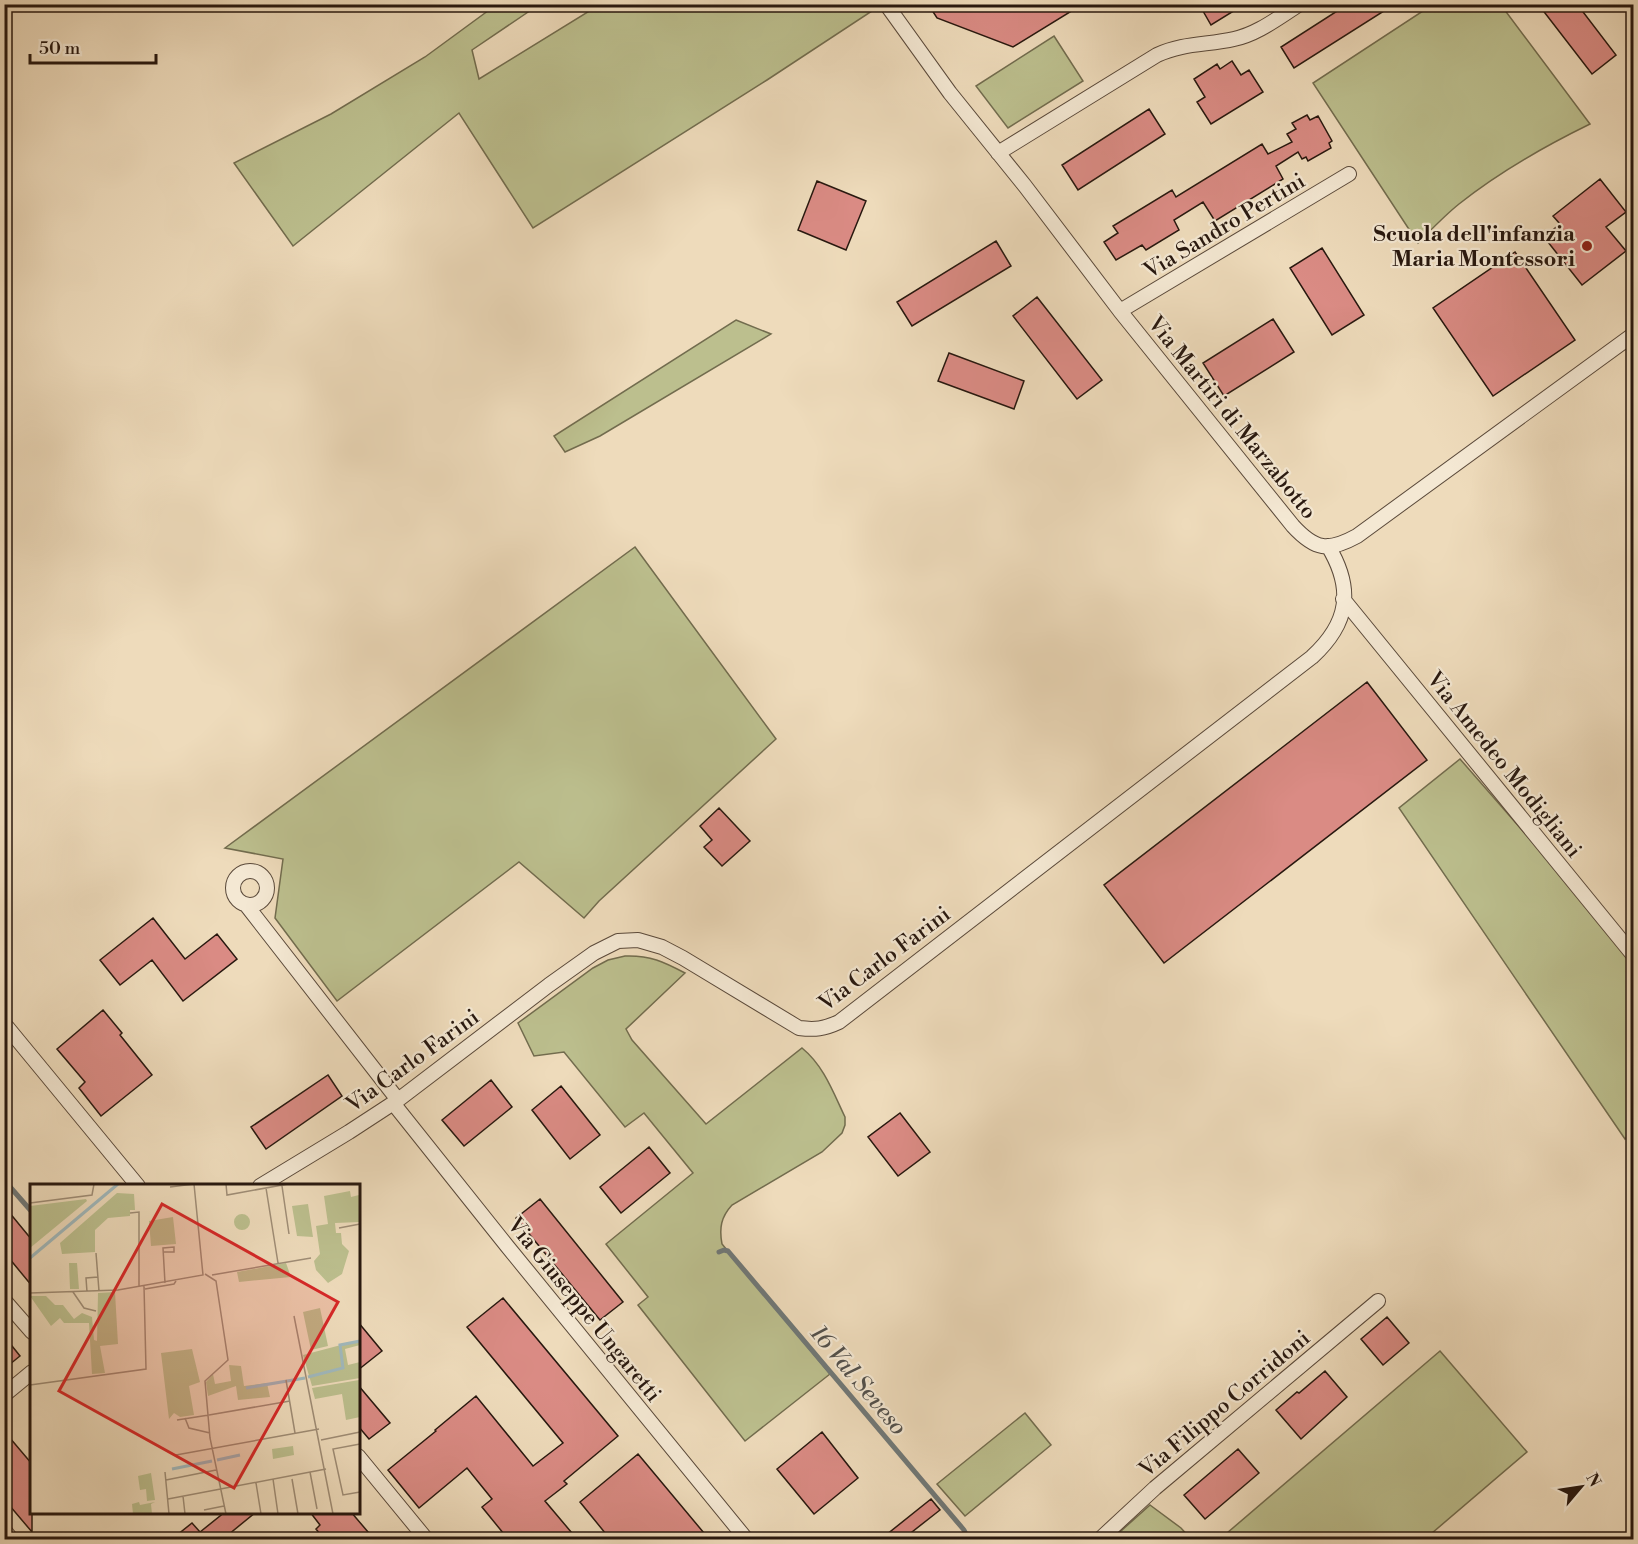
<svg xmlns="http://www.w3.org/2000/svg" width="1638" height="1544" viewBox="0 0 1638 1544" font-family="'Libre Bodoni',serif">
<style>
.green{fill:#bcbf8e;stroke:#726c4e;stroke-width:1.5}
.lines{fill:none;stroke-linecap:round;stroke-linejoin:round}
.stream{stroke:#707877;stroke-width:5}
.building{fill:#da8b84;stroke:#28180f;stroke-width:1.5}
.street-casing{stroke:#5a493a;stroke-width:16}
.street{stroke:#f4e8d3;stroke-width:14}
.poi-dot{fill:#8f2418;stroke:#f4e8d3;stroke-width:2}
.labels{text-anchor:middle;stroke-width:4.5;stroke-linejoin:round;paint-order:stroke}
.street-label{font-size:22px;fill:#28180f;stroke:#f4e8d3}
.poi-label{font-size:22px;font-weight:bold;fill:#28180f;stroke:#f4e8d3;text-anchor:end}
.water-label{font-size:24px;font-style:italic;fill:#52504c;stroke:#f4e8d3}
.inset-river{fill:none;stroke:#a0b8bc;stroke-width:3}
.inset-road{fill:none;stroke:#9f8d76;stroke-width:1.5}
.view{fill:#d62828;fill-opacity:0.15;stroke:#d62828;stroke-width:3}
.inset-edge{fill:none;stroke:#28180f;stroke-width:3}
</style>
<rect width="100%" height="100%" fill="#eedbbb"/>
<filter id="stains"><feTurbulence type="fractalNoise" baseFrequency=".00333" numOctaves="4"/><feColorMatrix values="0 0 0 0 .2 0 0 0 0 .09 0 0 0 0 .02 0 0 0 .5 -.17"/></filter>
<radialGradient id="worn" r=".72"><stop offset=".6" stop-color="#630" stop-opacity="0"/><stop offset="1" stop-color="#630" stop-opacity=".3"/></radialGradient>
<path class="green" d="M536 5 537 6 472 50 479 79 599 5 868 4 872 11 767 80 533 228 459 113 293 246 234 163 331 114 425 57 496 5Z
M1432 5H1501L1590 124C1543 147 1499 172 1459 204 1444 216 1431 230 1418 243L1313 83Z
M1054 36 1083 81 1008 128 976 86Z
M736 320 771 334 600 436 565 452 554 436Z
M635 547 776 739 599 901 584 918 519 862 337 1001 275 918 283 859 225 848Z
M1460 759 1569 884 1633 965V1131L1625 1139 1399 808Z
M625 956C650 955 664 962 685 973L626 1029 632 1040 706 1124 802 1048C824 1066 833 1092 845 1117V1125L842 1133 822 1152 732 1205C721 1217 719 1228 722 1244L830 1374 745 1441 638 1305 648 1297 606 1244 693 1173 644 1113 625 1127 564 1052 534 1056 518 1023 593 968 608 960Z
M1440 1351 1527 1452 1425 1539H1220Z
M1025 1413 1051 1445 965 1516 937 1484Z
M1150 1505 1181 1528 1191 1539H1112Z"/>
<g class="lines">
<path class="stream" d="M4 1180 32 1212
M719 1252 724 1250 728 1251 964 1530 969 1540"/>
</g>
<path class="building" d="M928 4H1083L1013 47 937 18Z
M1199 4H1245L1211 25Z
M1348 4H1395L1294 68 1281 47Z
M1538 4H1577L1616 55 1592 74Z
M1232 61 1241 75 1249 70 1263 92 1211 124 1197 102 1205 97 1194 79 1217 64 1220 69Z
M1149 109 1165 134 1078 190 1062 165Z
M1307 115 1310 120 1318 116 1332 141 1329 143 1331 148 1308 161 1306 157 1302 159 1298 152 1276 166 1283 179 1215 221 1203 202 1174 220 1179 230 1146 250 1142 245 1116 260 1104 242 1118 233 1113 226 1172 190 1176 197 1262 144 1268 154 1292 142 1287 134 1296 129 1292 123Z
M1600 179 1626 212 1606 227 1626 251 1582 285 1544 237 1560 224 1553 216Z
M817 181 866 201 846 250 798 230Z
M996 241 1011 266 912 326 897 302Z
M1322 248 1364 315 1332 335 1290 268Z
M1515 252 1575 340 1493 396 1433 308Z
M1037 297 1102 380 1077 399 1013 316Z
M1273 319 1294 352 1224 396 1203 363Z
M949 353 1024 381 1014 409 938 381Z
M1367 682 1427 760 1164 963 1104 885Z
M719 808 750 841 722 866 704 847 712 840 700 826Z
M153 918 185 959 217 934 237 959 183 1001 152 960 120 985 100 960Z
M103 1010 122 1033 120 1035 152 1075 101 1116 79 1088 85 1082 57 1049Z
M328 1075 342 1096 266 1149 251 1127Z
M491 1080 512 1107 464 1146 442 1120Z
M561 1086 600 1135 570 1159 532 1110Z
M900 1113 930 1152 898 1176 868 1137Z
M649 1147 670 1173 621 1213 600 1187Z
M540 1199 623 1302 600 1320 516 1218Z
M4 1206 32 1240V1286L4 1252Z
M503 1298 618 1436 564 1481 567 1484 545 1501 577 1539H508L482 1507 492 1499 467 1468 419 1508 388 1470 436 1431 435 1430 476 1396 533 1466 563 1443 467 1327Z
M1387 1317 1409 1343 1383 1365 1361 1339Z
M358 1322 382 1351 358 1370Z
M4 1336 20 1356 4 1369Z
M1325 1371 1347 1397 1301 1439 1276 1410 1297 1392 1299 1393Z
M358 1385 390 1423 369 1439 358 1426Z
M4 1431 32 1464V1532L4 1499Z
M822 1432 858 1478 814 1514 777 1469Z
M1238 1449 1259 1473 1205 1519 1184 1495Z
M638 1454 709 1539H610L580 1502Z
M931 1499 940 1510 903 1539H881Z
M225 1512H256L223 1539H172L192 1523 200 1532Z
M310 1512H351L374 1539H324L316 1529 320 1525Z"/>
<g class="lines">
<defs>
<path id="street" d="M886 4 950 93 1025 186 1120 311 1293 526C1315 550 1328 552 1357 536L1634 334
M998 153 1157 55C1182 43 1208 45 1234 39 1258 34 1279 17 1300 4
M1120 311 1349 174
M1343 599 1634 956
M233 888a17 17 0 1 1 34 0a17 17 0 1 1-34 0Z
M247 906 398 1100
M7 1027 138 1186
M393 1103 507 1246 747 1540
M260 1186 349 1132 398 1100 549 985 594 953 618 941 638 940 662 947 683 958 799 1028C815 1030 824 1029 839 1022L1312 657C1349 623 1354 589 1328 546
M4 1300 32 1332
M4 1395 32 1372
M358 1456 427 1540
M4 1530 12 1540
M1099 1540 1155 1488 1378 1301"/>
</defs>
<use href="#street" class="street-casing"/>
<use href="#street" class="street"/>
</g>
<circle class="poi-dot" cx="1587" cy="246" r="6"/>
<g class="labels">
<g class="street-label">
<text transform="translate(1224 225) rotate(-31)" y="8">Via Sandro Pertini</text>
<text transform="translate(1233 417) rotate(51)" y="8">Via Martiri di Marzabotto</text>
<text transform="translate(1505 764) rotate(51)" y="8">Via Amedeo Modigliani</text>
<text transform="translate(884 958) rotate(-37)" y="8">Via Carlo Farini</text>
<text transform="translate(412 1060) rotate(-36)" y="8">Via Carlo Farini</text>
<text transform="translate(585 1309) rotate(51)" y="8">Via Giuseppe Ungaretti</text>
<text transform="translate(1224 1403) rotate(-40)" y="8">Via Filippo Corridoni</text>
</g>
<g class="poi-label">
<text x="1575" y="241">Scuola dell'infanzia<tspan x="1575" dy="25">Maria Montessori</tspan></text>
</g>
<g class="water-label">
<text transform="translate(859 1380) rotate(50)" y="8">16 Val Seveso</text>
</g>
</g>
<g transform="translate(30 1184)">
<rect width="330" height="330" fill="#eedbbb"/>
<path d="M320 7 321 13 329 11 330 38 305 39 306 49H311L312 60 319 67 312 90 298 99 286 86 284 77 290 70 286 42 298 40 294 12ZM87 9 104 10 105 26H100V32L78 34 65 46V68L32 70 30 59ZM56 15 57 17 0 64V22ZM278 20 283 53 267 52 262 22ZM204 38a8 8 0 1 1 16 0a8 8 0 1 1-16 0ZM143 33 146 60 121 62 119 37ZM39 79H47L49 105H40ZM256 79 261 93 209 98 207 88ZM85 108 88 160 70 162 75 189 62 190 59 139H34L30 134 21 142 0 112H16L25 121H33L44 135 52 129 62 133 64 156 67 157 68 109ZM290 124 298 162 281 166 273 128ZM330 156V161L315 165 318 181 330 178V194L282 202 273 171ZM162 165 170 198 159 202 164 231 150 233 144 229 139 235 131 169ZM199 181 211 182 214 202 237 199 240 213 208 216 206 202 178 212 176 198 183 190 185 200 201 197ZM329 196 330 233 316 236 312 210 285 215 282 204ZM263 262 264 271 243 275 242 265ZM121 289 125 316 117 317 116 305 110 306 108 292ZM109 318 110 321 125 318 121 320 122 330H103L102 320Z" fill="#bcbf8e"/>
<path class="inset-river" d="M0 74 88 0M278 193 313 184 310 161 330 157M216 204 275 194M187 276 210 271M142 285 182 277"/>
<path class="inset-road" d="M196 0 197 11 258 0M252 2 259 50M236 4 248 79M0 19 62 11 64 0M100 29 109 28V103M309 44 330 40M134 68H144V63L133 64 135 99M66 69 69 107M175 90 186 97 198 176 175 197 180 254 196 330M182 91 281 74M115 105 144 100 146 97M43 108 54 124 66 127M57 108 56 94 68 93M0 109 88 106 173 91 164 0 140 3M264 132 303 330M256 196 265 249M0 201 116 185 114 102M179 231 260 217M155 234 159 244 180 249M147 236 179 231M291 256 330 248M330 260 303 265 313 311 330 308M146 271 289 245M135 288 139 330M280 288 287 325M243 295 248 330M262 295 268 330M136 296 186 286M226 299 231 330M153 312 155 330M138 315 296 285M174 326 194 322"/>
<path class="view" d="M132 20 308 118 204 304 29 207Z"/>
<rect width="330" height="330" class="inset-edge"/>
</g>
<rect width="1638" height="1544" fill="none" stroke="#eedbbb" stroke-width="24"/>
<rect x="6" y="6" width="1626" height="1532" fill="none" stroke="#28180f" stroke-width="3"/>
<rect x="12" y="12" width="1614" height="1520" fill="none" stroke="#28180f" stroke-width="1.5"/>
<g transform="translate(1581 1487) rotate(61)" stroke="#f4e8d3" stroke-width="4.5" paint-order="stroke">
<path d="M0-4.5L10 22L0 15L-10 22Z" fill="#28180f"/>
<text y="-9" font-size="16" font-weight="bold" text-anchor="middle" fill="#28180f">N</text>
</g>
<path d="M30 54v9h126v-9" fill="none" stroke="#28180f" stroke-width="3"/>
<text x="39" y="54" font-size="18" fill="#28180f" stroke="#f4e8d3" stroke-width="4.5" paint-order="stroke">50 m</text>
<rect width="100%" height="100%" filter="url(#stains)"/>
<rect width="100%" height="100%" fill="url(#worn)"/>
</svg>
